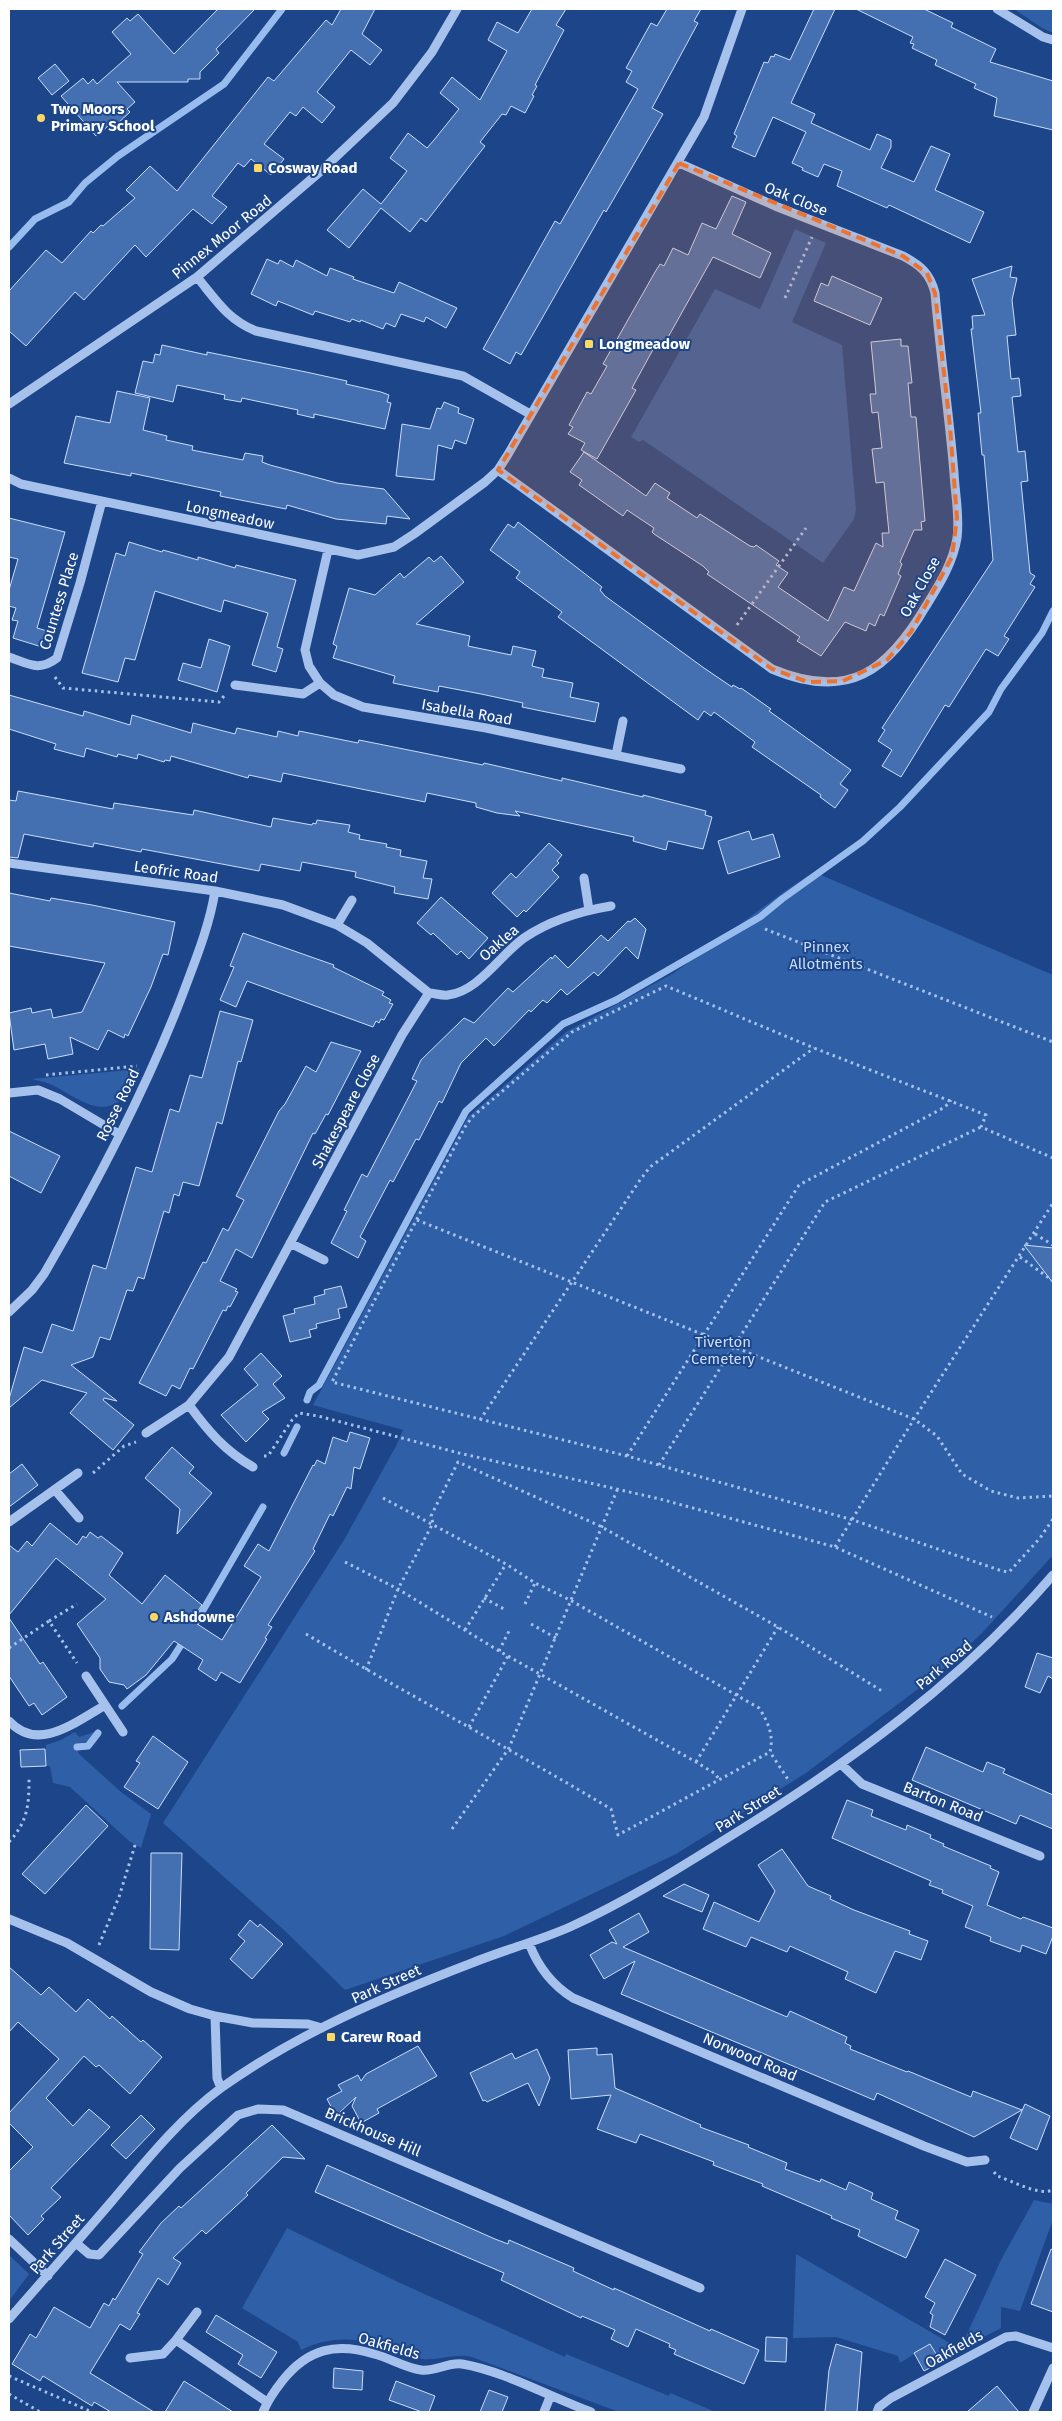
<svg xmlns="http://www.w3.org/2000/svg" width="1062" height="2421" viewBox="0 0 1062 2421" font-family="'Fira Sans',sans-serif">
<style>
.green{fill:#2f5fa7}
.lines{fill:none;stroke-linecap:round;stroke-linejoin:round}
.stream{stroke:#99bcee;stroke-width:7}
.building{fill:#4470b2;stroke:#cbddf9}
.path{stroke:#a6c2ec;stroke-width:3;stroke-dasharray:2.5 4;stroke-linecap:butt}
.minor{stroke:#a6c2ec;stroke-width:9}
.marked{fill:#eb7230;fill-opacity:0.2;stroke:#eb7230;stroke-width:4;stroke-dasharray:10 6;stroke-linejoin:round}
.poi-dot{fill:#fdd863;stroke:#1c4689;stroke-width:2}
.labels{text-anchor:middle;stroke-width:4;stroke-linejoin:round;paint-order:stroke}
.poi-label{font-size:15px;font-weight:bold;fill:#fff;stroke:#1c4689;text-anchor:start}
.street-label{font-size:15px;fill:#fff;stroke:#1c4689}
.park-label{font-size:15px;fill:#cbddf9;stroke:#1c4689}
</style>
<rect width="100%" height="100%" fill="#1c4689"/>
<path class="green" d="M1014 9H1053V33L1042 28Z
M795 229 826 243 792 322 842 345 856 510 854 519 823 563 643 440 639 442 631 437 715 289 760 309Z
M814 872 1053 975V1555L982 1633 938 1674 806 1773 676 1854 504 1936 345 1990 284 1930 163 1823 344 1540 396 1446 403 1430 313 1405 468 1117 566 1032 674 973 785 891Z
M140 1069C135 1078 131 1089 124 1097 102 1120 76 1097 54 1086 47 1082 39 1081 32 1079Z
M75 1732 79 1737 94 1732 88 1741 77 1744 76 1747 79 1754 121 1792 151 1814 141 1848 129 1841 70 1787 53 1783 50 1766H46V1745L61 1740Z
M1034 2200 1053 2204V2219L1020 2311 1001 2307V2328L940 2360 930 2344 900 2363 898 2356 836 2337 793 2338 796 2254 960 2349 1002 2258Z
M287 2228 400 2283 565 2357 566 2354 669 2396 670 2393 716 2412H619L472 2357C455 2353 439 2361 422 2359 413 2357 405 2353 397 2350 364 2338 332 2334 301 2350L298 2342 242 2308Z
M9 2255 29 2274 9 2301Z"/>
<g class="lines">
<path class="stream" d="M9 247 35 219 69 202 85 183 118 156 224 84 282 9
M307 1400 310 1392 319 1385 466 1111 563 1024 616 1000 760 917 782 899 863 841 900 807 989 712 1001 689 1042 633 1053 611
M284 1453 297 1427
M191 1631 263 1507
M122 1706 172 1659 181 1645
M77 1747 88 1746 98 1733"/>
</g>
<path class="building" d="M218 9H255L216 49 219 53 200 72V79H188V82H117L135 102 127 109 130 112 116 125 113 122 96 136 61 96 83 78 88 84 93 79 97 84 131 54 112 32 127 18 130 21 138 14 174 54Z
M341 9H375L362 34 382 50 370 65 351 50 317 92 335 107 322 123 303 107 296 116 290 112 264 144 284 159 271 175 251 159 244 167 238 163 212 196 227 207 212 224 193 209 146 257 135 245 84 300 75 292 26 346 9 331V291L46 250 62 263 91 231 93 233 101 225 103 226 135 198 126 190 150 166 177 191 268 77 274 81 326 20 332 25Z
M532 9H566L556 25 564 30 535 85 537 86 532 95 534 96 525 113 511 106 506 115 502 114 499 118 480 142 485 146 426 222 421 218 410 232 381 208 349 248 327 230 363 189 381 204 407 171 390 158 408 133 427 148 434 140 459 109 440 93 452 77 480 100 507 51 488 40 497 22 518 33Z
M667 9H701L694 21 698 23 652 108 663 114 606 212 604 210 521 355 516 352 510 364 483 349 555 221 560 224 638 89 626 82 632 71 626 68 651 23 657 26Z
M814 9H835L791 103 815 114 811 123 870 150 877 134 891 140V147L881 168 914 182 931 146 950 154 935 190 984 212 970 243 889 205 887 208 837 186 842 171 824 164 818 177 802 170 803 168 792 163 806 132 773 117 755 157 732 147 737 136 734 134 764 62 768 63 771 56 774 57 775 54 790 60Z
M856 9H924L953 23 951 27 996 49 990 62 1053 81V130L994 116 997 98 974 88 976 84 935 65 937 60 912 48 914 44 910 43 913 37Z
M55 64 69 81 52 95 38 78Z
M732 196 746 202 732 234 771 253 760 278 713 257 662 348 656 344 632 388 636 390 597 459 581 450 585 443 568 434 573 427 569 425 587 392 591 394 607 366 603 364 655 272 660 264 664 266 673 248 688 255 702 223 716 229Z
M267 259 278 264 280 260 293 267 296 260 327 276 330 268 354 277 353 279 394 293 399 282 457 308 446 328 426 317 424 322 401 314 395 327 386 323 383 329 361 320 360 322 352 319 350 322 315 311 313 315 278 301 276 306 251 294Z
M1012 266 1010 277 1017 278 1012 300 1016 335 1007 336 1011 379 1019 378 1021 396 1012 397 1018 452 1025 451 1028 481 1021 482 1030 573 1035 576 1030 584 1035 587 1004 636 1009 639 998 656 986 649 949 707 945 705 901 777 882 766 892 750 878 741 885 730 882 728 993 560 984 455H982L978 413H981L971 329H973L972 316 985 315 972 279Z
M832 276 882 298 870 325 814 301 821 283 828 286Z
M901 339V346H908L912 383H908L911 417H916L925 521 921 522 922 530H914L900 562 902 564 898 574 901 576 884 616 880 614 875 626 869 623 866 631 845 622 821 656 797 641 800 637 707 574 709 572 703 566 654 534 652 532 654 528 627 510 623 516 579 485 582 480 570 472 584 452 646 496 655 483 670 493 667 498 697 518 700 514 750 546 754 547 756 545 779 561 776 565 788 573 778 587 828 621 844 587 854 591 876 543 883 547 882 533H889L884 482 876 483 872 449 882 448 878 412 872 413 870 394H876L871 342Z
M162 345 207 355V352L306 372 347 381 346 384 381 392 389 395 387 402 391 403 385 429 314 414V418L297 414 298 410 242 398 241 402 224 399 225 395 177 385 173 402 135 393 143 361 153 363 155 354 160 355Z
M117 391 150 398 143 430 167 436 166 440 193 446 192 450 243 460 245 453 263 456 262 462 270 465 337 483 384 489 410 519 387 516 386 524 336 519 287 505 286 509 220 496 221 492 131 473V476L64 463 76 416 110 423Z
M444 402 459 408 458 413 474 419 466 444 455 440 452 449 438 445 434 480 396 476 402 424 430 429 437 408 441 409Z
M9 518 65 532 37 628 47 631 42 647 13 638 18 621 12 620 16 608 9 606V590L18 559 9 557Z
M518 522 602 587 600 590 605 596 704 668 732 687 733 685 740 689 741 688 771 709 769 711 851 770 840 784 848 790 835 808 820 797 821 795 752 747 755 742 714 712 711 716 704 711 698 720 558 617 562 612 516 578 520 572 490 550 508 524 514 528Z
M129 542 162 552 163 550 198 560V557L235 568 236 565 296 580 277 647 283 649 276 672 252 665 268 613 224 600 221 612 155 591 135 660 125 658 118 682 82 673 116 553 125 556Z
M441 556 464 582 416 624 470 636 468 646 511 655 513 646 536 651 532 666 544 669 542 677 573 683 570 697 599 703 595 722 522 707 523 703 481 694 439 686 438 692 393 683 395 676 333 658 337 646 333 644 349 588 375 595 400 573 404 578 429 557 434 562Z
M209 639 230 646 217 692 178 680 183 663 201 668Z
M9 695 83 716 84 711 130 725 132 715 191 733 193 723 235 734 237 728 277 737 278 731 298 736 299 731 358 743 359 740 483 765 484 763 562 781V778L643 797V795L706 811 705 815 712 817 703 849 668 841 666 850 633 841 634 837 515 811 520 816 497 813 476 807V803L427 793 425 802 283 773 281 782 249 775 248 778 171 756 170 761 165 760 164 762 138 754 137 759 118 754 117 757 86 748 84 757 54 749 56 744 9 729Z
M18 791 113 809 114 803 193 815 194 810 271 827 273 818 312 825 313 823 316 824 317 820 350 825 348 832 360 835 359 839 387 844 386 847 401 850 400 856 427 861 423 878 432 879 428 899 394 893 395 887 355 877 356 872 302 862 300 871 261 864 259 871 142 849 141 852 94 843 93 847 24 834 18 858 9 857V800L16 801Z
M749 831 752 840 773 834 780 857 728 874 718 841Z
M549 843 562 855 557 861 559 863 552 870 559 877 526 912 524 910 517 917 492 893 511 873 516 878Z
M9 893 50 901 51 898 92 905 175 922 168 955 163 954 151 987 128 1036 125 1034 124 1038 108 1030 98 1050 70 1037 73 1054 48 1059 45 1044 14 1050 9 1013 31 1008 32 1013 51 1009 53 1018 82 1012 105 963 9 946Z
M441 897 488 938 469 959 461 951 457 955 433 933 431 935 417 923Z
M635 918 646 929 638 959 626 947 598 976 594 972 567 995 561 989 547 1003 543 1000 531 1012 529 1010 494 1046 486 1038 461 1063 442 1103 439 1101 419 1140 416 1139 393 1182 390 1180 360 1237 366 1241 358 1258 331 1243 347 1211 344 1210 362 1174 367 1177 404 1106 417 1081 412 1079 421 1060 464 1018 474 1023 508 988 513 992 551 957 552 959 555 955 568 968 601 935 608 941 628 921 630 922Z
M243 933 334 965 333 967 384 992 382 995 391 1000 389 1003 393 1004 384 1020 381 1019 379 1023 376 1021 373 1027 247 981 236 1007 220 1000 234 967 230 966Z
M220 1011 253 1020 241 1062 238 1061 222 1124 217 1122 199 1186 183 1182 179 1196 174 1194 169 1213 164 1211 144 1279 138 1277 133 1291 127 1290 110 1340 100 1337 93 1357 71 1365 117 1401 104 1398 103 1400 134 1425 113 1450 70 1413 87 1393 42 1380 9 1408V1399L24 1347 42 1353 52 1324 73 1331 93 1265 106 1269 136 1167 152 1172 170 1109 179 1112 190 1075 202 1078Z
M331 1042 361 1051 328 1115 326 1114 315 1134 313 1133 252 1258 236 1249 220 1281 237 1289 235 1291 238 1292 230 1307 228 1306 226 1311 223 1310 193 1369 190 1368 180 1389 172 1385 166 1396 139 1383 203 1262 206 1263 223 1228 228 1231 244 1200 236 1196 279 1111 285 1104 306 1066 316 1072Z
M9 1131 60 1156 41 1193 9 1176Z
M1024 1245 1053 1248V1283Z
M341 1286 347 1307 338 1309 340 1318 316 1324 317 1328 309 1330 311 1337 290 1342 283 1316 295 1313 294 1309 315 1304 314 1297 325 1294 324 1290Z
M261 1353 282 1376 273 1384 285 1398 262 1412 269 1419 246 1442 221 1415 258 1385 244 1369Z
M350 1432 370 1438 360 1469 354 1467 351 1489 347 1487 333 1516 330 1514 313 1549 315 1551 268 1625 272 1627 265 1638 267 1639 240 1683 221 1672 216 1681 198 1669 203 1660 174 1641 146 1675 127 1689 124 1685 109 1682 100 1669V1658L77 1624 106 1599 56 1558 9 1615V1545L18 1552 27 1541 32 1546 50 1523 77 1545 83 1536 86 1538 90 1532 98 1538 101 1536 123 1553 109 1575 142 1604 165 1575 202 1605 191 1620 222 1640 261 1577 244 1566 258 1544 269 1551 313 1465 314 1466 317 1460 325 1464 333 1437 347 1442Z
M172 1447 194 1467 189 1473 212 1493 177 1534 180 1509 145 1478Z
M22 1464 38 1485 9 1507V1474Z
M9 1618 40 1664 43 1662 67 1697 42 1715 34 1703 29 1706 9 1676Z
M1037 1653 1053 1658V1679L1048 1676 1040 1693 1025 1687Z
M153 1736 188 1762 158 1809 124 1787 140 1763 136 1761Z
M926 1747 983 1772 987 1762 1005 1769 1003 1773 1053 1795V1829L1020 1815 1016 1824 912 1780Z
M45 1749 46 1766 21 1767 20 1750Z
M847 1800 873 1810 871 1816 906 1830 907 1825 931 1835 930 1838 944 1844 943 1846 991 1866 990 1868 999 1872 987 1905 1021 1919 1023 1917 1053 1928V1936L1046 1954 1022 1945 1020 1952 990 1941 991 1937 965 1927 973 1906 942 1893 943 1890 929 1885 931 1881 832 1838Z
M86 1805 108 1826 45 1894 22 1874Z
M782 1849 808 1886 831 1896 830 1899 854 1910 910 1931 909 1934 928 1941 921 1960 895 1951 876 1993 845 1979 848 1972 790 1946 787 1952 751 1937 746 1947 703 1929 714 1902 759 1922 775 1891 758 1865Z
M151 1853H182L179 1950 150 1949Z
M684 1884 709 1895 702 1912 663 1896Z
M639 1913 649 1932 623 1947 787 2017 790 2011 847 2037 845 2043 851 2046 850 2049 907 2072 908 2071 971 2097 973 2091 1022 2110 974 2137 877 2093 874 2100 621 1994 635 1961 604 1979 590 1955 612 1942 617 1944 609 1930Z
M250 1920 258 1927 260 1924 283 1944 252 1979 230 1959 245 1941 238 1935Z
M9 1967 41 1995 49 1987 76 2012 88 1999 110 2019 112 2016 141 2042 143 2040 162 2057 130 2094 99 2065 96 2067 84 2056 46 2098 73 2126 89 2109 110 2127 51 2188 61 2197 41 2216 44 2219 28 2235 9 2215V2171L33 2147 9 2123V2113L59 2059 18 2022 9 2032Z
M418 2046 437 2076 377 2109 379 2113 361 2123 352 2106 356 2097 336 2116 327 2099 342 2091 338 2085 358 2075 361 2081 366 2074Z
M597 2048V2055L612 2054 615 2088 701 2125 700 2127 749 2145 748 2147 787 2163 785 2169 820 2182 821 2179 846 2190 849 2182 873 2193 871 2199 898 2211 895 2219 919 2230 906 2258 858 2236 860 2230 831 2218 832 2216 762 2186 763 2184 713 2165 714 2162 640 2134 636 2143 597 2129 611 2095 571 2099 568 2050Z
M537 2049 550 2078 539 2106 528 2083 487 2102 485 2100 483 2101 470 2073 512 2053 515 2059Z
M1025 2104 1050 2116 1037 2150 1010 2138Z
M141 2115 155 2129 126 2159 111 2145Z
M272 2125 305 2159 283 2157 246 2193 248 2195 206 2234 202 2230 173 2258 181 2263 168 2285 158 2278 137 2313 140 2314 130 2330 120 2324 90 2373 154 2412H111L94 2402 92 2406 43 2376 40 2381 12 2364 30 2334 36 2338 54 2307 90 2328 104 2303 109 2306 113 2298 115 2300 143 2254 139 2252 161 2223 179 2206 181 2208Z
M327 2165 495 2239 508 2244 509 2240 574 2268 573 2271 614 2290V2288L710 2331 711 2329 759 2350 744 2384 674 2354 676 2350 669 2347 670 2344 636 2329 628 2347 611 2339 615 2330 582 2316 581 2318 501 2280 504 2273 315 2192Z
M1051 2249 1053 2250V2312L1031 2304Z
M945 2259 976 2275 945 2335 930 2327 933 2315 930 2313 935 2303 925 2297Z
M216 2315 277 2352 261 2378 238 2364 243 2355 206 2332Z
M766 2337 787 2338 786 2362 765 2361Z
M836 2344 862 2352 857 2412H825L829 2370Z
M930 2344 941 2362 924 2371 914 2353Z
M334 2368 363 2371 362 2390 333 2388Z
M184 2381 200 2391 233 2412H165Z
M396 2381 435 2396 429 2412H422L389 2400Z
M997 2386 1019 2412H967Z
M489 2390 508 2397 502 2412H480Z"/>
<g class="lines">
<path class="path" d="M785 298 812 237
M737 625 806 528
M55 677 63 688 219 702 224 696
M765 929 1053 1042
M46 1075 137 1066
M1053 1158 981 1127 986 1115 814 1048 666 986 572 1032 472 1117 465 1127 332 1382 627 1456 853 1520 1002 1571 1009 1572 1040 1538 1053 1519
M417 1220 914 1419 937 1436 962 1474 991 1491 1018 1498 1053 1496
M1035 1234 1053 1245
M1020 1257 1053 1281
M480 1420 640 1180 650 1167 814 1048
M264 1456H268L292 1420 299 1413 318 1416 459 1453 660 1499 835 1547 992 1617
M627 1456 799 1185 945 1107 951 1100
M659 1465 825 1202 981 1127
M93 1473 124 1446 136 1442
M383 1498 506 1564 535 1583 570 1600 759 1708C768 1722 774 1735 770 1752L789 1781
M835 1547 914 1419 1053 1203
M345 1562 398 1589 499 1651 696 1762 714 1773 719 1779
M484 1598 504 1609
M525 1604 535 1583
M49 1621 77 1604
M531 1624 556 1638
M465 1630 506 1564
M306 1634C407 1694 511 1749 611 1809L618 1835 770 1752
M9 1648 49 1621 77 1663
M499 1651 510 1629
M366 1670 398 1589 433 1523 431 1516 458 1462 600 1526 778 1627 882 1691
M469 1727 508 1656
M696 1762 778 1627
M452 1829 509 1748 618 1488
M9 1842C28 1821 29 1805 29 1778
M99 1945 119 1897 136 1842
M994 2172 997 2176C1013 2181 1038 2196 1053 2190
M9 2376 92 2412
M9 2394 40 2412"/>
<path class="minor" d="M997 9 1043 37 1053 40
M197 277C216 300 227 319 256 331L463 376 530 414
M9 404 197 277 322 170 393 103 432 52 457 9
M498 470 772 669C848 701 887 672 926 606 939 585 953 563 957 538 960 517 955 494 954 473 949 413 940 353 935 293 930 273 920 265 903 256L775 206 679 163
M9 478 21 484 358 555 394 547 414 534 485 482 498 470 507 456 704 117 742 9
M9 657C29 664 39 672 57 658L80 583 102 501
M320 683 309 666 305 650 328 550
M235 685 303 694 320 683 334 695 363 707 486 728 681 769
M616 755 623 721
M9 863 215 891 283 905 337 925 367 943 429 993
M584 878 589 910
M337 925 352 900
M429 993C434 993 442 996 448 995 478 992 501 954 524 938 549 921 581 911 611 906
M9 1093 38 1090 60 1099 119 1134
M290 1243 324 1260
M9 1312 32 1290 44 1274C96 1185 145 1092 182 996 195 961 209 928 215 891
M146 1433 189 1405
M253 1467C225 1451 208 1431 189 1405L229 1357 402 1035 429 993
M55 1490 79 1518
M9 1522 78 1473
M86 1676 123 1732
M9 1721C38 1753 75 1722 104 1706
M842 1765 862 1784 1040 1856
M9 1919 67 1943 151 1992 190 2009 215 2016 217 2078 221 2088
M529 1943C538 1967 552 1985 573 1998L924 2146 967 2162 985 2160
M215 2016 253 2023 308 2024 322 2028
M9 2239 48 2276
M76 2243 89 2254 99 2255 180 2168 238 2115 258 2109 283 2110 700 2288
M197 2312 176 2340 267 2402
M9 2319C43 2280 78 2241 112 2201 145 2162 179 2119 221 2088 296 2034 386 1996 472 1963 504 1950 538 1941 570 1927 625 1902 678 1869 729 1837 849 1763 961 1682 1053 1575
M130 2358 163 2354 176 2340
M263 2412C268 2400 275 2390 283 2380 308 2349 336 2342 374 2354 390 2358 405 2368 421 2370 435 2372 448 2362 462 2364 504 2371 550 2397 591 2412
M544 2412 550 2397
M877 2412 879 2407 891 2398 1006 2337 1016 2336 1053 2348
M1033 2412 1053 2368"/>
</g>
<path class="marked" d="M679 163 903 256 927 273 935 293 950 426 957 518 952 557 911 632 887 660 843 681 808 682 772 669 498 470Z"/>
<g class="poi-dot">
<circle cx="41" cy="118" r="5"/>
<rect x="253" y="163" width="10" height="10" rx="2.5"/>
<rect x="584" y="339" width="10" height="10" rx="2.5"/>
<circle cx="154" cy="1617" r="5"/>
<rect x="326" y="2032" width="10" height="10" rx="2.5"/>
</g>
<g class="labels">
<g class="poi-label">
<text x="51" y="114">Two Moors<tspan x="51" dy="17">Primary School</tspan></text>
<text x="268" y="173">Cosway Road</text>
<text x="599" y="349">Longmeadow</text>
<text x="164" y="1622">Ashdowne</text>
<text x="341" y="2042">Carew Road</text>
</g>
<g class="street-label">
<text transform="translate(796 199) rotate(22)" y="5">Oak Close</text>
<text transform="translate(222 237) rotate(-39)" y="5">Pinnex Moor Road</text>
<text transform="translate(230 515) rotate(12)" y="5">Longmeadow</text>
<text transform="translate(920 587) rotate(-61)" y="5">Oak Close</text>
<text transform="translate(59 601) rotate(-73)" y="5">Countess Place</text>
<text transform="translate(467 712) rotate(10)" y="5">Isabella Road</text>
<text transform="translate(176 872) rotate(8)" y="5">Leofric Road</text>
<text transform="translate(499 943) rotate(-41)" y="5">Oaklea</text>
<text transform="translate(118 1105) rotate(-64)" y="5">Rosse Road</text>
<text transform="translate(346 1111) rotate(-62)" y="5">Shakespeare Close</text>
<text transform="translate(944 1665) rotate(-40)" y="5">Park Road</text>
<text transform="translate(943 1802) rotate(22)" y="5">Barton Road</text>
<text transform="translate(748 1809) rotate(-32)" y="5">Park Street</text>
<text transform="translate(386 1984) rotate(-24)" y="5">Park Street</text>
<text transform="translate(750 2057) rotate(23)" y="5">Norwood Road</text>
<text transform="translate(373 2132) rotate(23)" y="5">Brickhouse Hill</text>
<text transform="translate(57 2244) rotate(-49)" y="5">Park Street</text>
<text transform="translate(389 2346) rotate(16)" y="5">Oakfields</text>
<text transform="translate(954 2349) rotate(-29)" y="5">Oakfields</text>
</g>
<g class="park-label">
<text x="826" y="952">Pinnex<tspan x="826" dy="17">Allotments</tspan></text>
<text x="723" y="1347">Tiverton<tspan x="723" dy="17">Cemetery</tspan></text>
</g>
</g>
<rect width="1062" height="2421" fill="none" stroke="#ffffff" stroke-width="20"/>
</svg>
